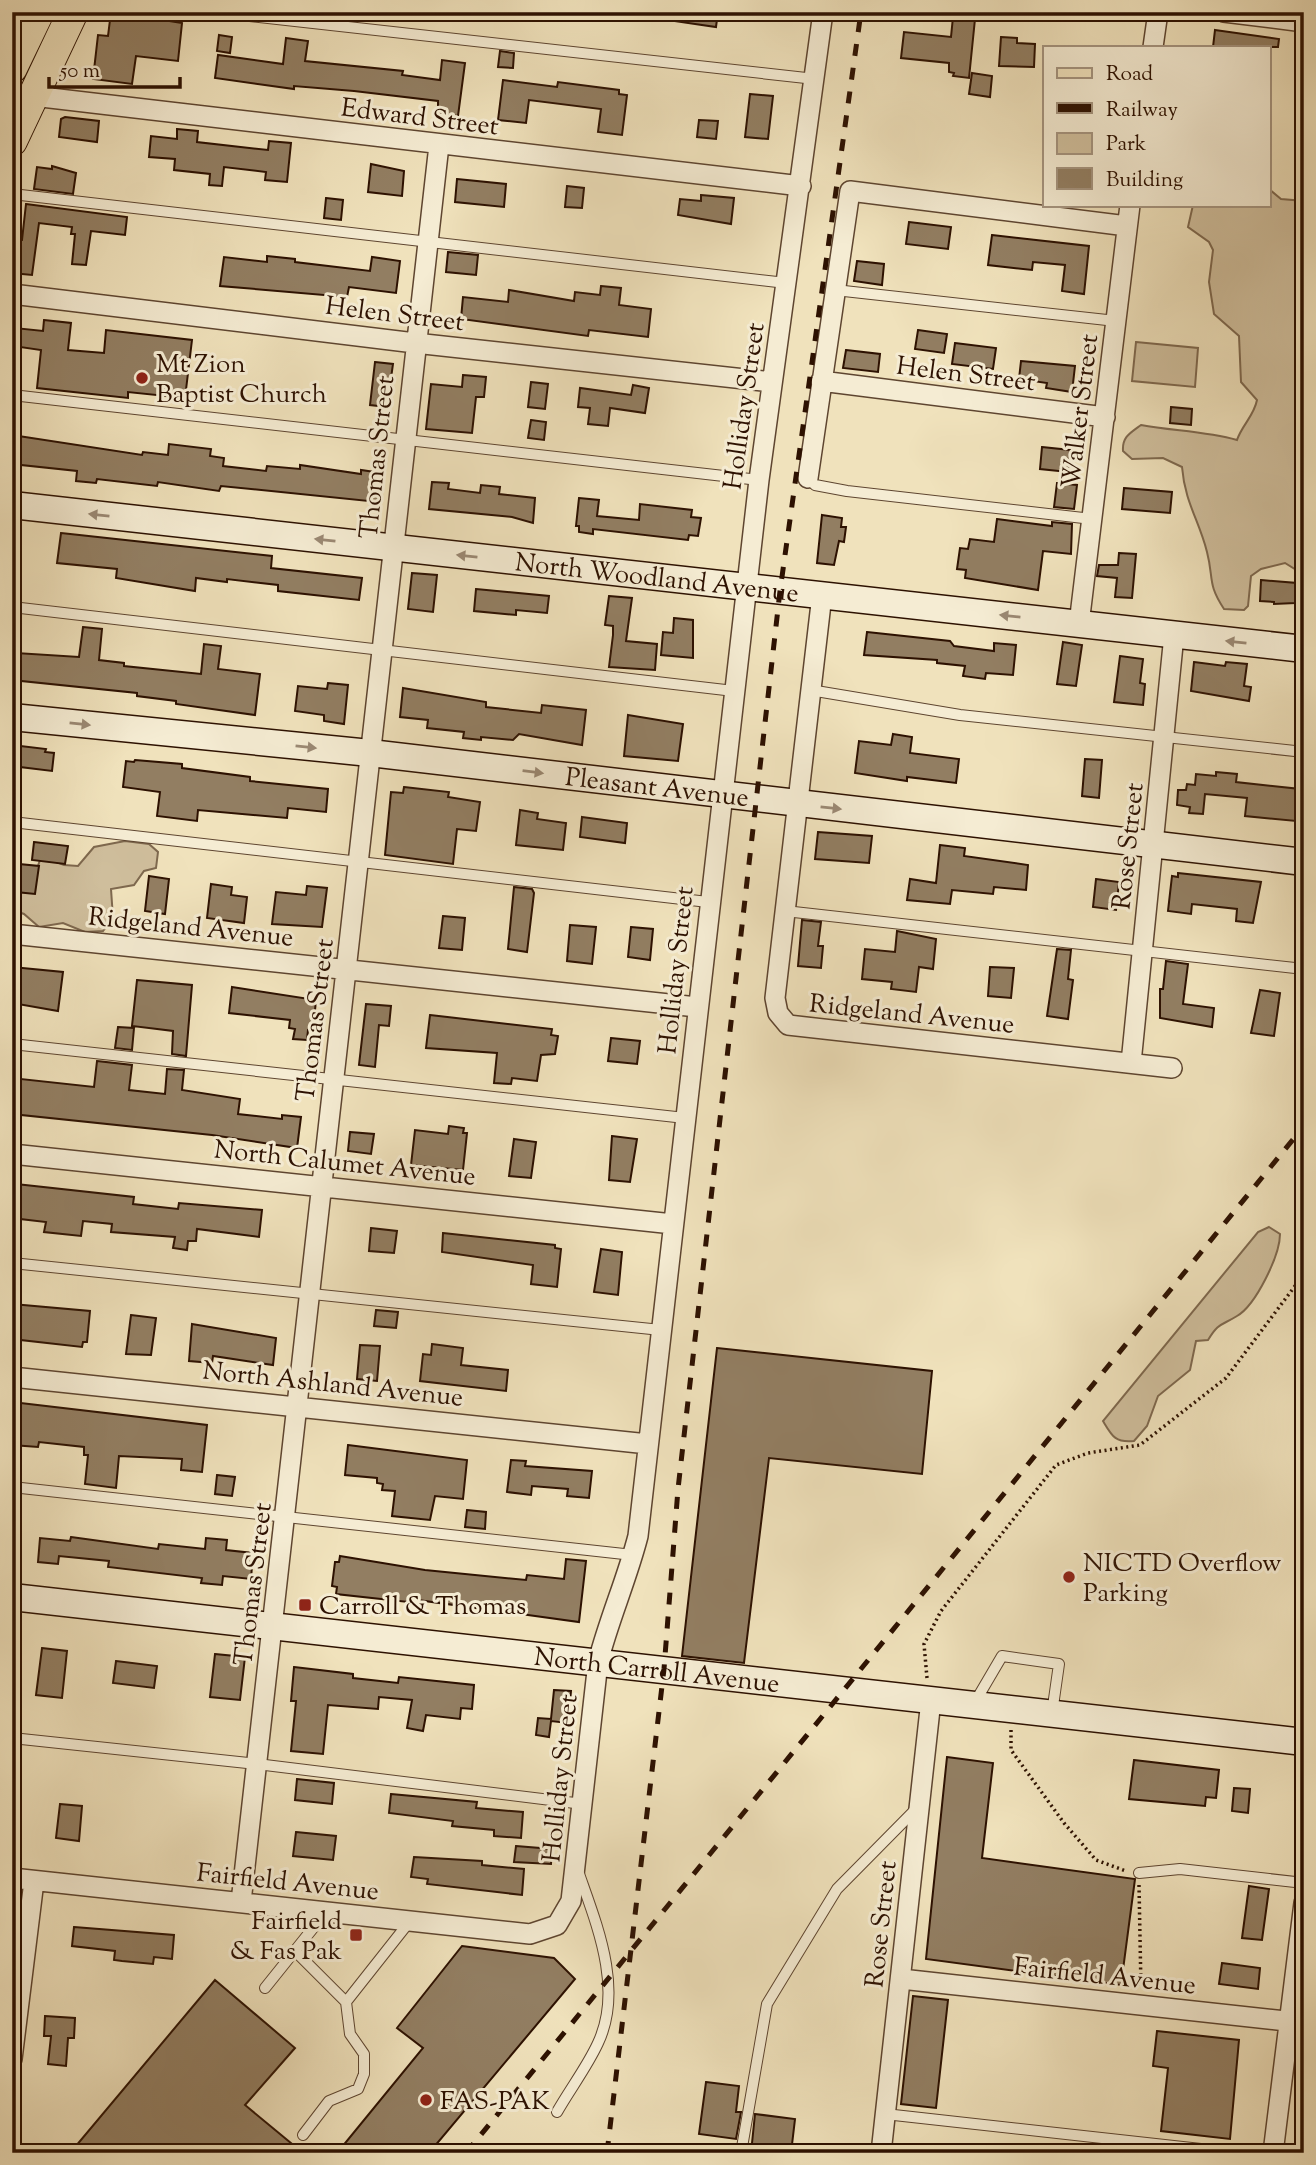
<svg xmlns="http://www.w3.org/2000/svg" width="1316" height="2165" viewBox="0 0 1316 2165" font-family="'Sorts Mill Goudy',serif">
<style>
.green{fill:#cfbe9c;stroke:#7e684e;stroke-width:2}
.building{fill:#927e62;stroke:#2d1101;stroke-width:2}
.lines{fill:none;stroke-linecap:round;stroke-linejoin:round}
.lane-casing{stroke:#5e4530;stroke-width:12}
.street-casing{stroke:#5e4530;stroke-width:22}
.secondary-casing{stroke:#2d1101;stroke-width:29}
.primary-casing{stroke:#2d1101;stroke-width:32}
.path{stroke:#2d1101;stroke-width:3.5;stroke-dasharray:2 3.5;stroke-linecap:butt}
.lane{stroke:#f5ecd3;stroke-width:10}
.street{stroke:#f5ecd3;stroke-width:19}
.secondary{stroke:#f5ecd3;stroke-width:26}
.primary{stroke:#f0e2bc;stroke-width:30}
.rail{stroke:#2d1101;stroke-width:5;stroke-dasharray:12 12;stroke-linecap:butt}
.oneway{fill:#9b8974}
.poi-dot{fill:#8f2418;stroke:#f5ecd3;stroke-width:2.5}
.labels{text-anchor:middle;stroke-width:6;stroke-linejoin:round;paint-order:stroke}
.street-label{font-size:26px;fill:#2d1101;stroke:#f5ecd3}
.poi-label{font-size:26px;fill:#2d1101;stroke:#f5ecd3;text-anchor:start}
</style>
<rect width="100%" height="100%" fill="#f0e2bc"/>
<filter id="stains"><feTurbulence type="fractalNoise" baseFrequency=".00286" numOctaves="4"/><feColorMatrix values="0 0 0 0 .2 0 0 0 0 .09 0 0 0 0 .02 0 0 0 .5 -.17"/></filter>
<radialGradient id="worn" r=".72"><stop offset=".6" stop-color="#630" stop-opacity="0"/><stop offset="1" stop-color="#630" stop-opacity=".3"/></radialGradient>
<path class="green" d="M1269 189 1281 199 1304 201V583L1301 573 1285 563 1261 569 1251 576 1248 606 1244 610 1224 609C1207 583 1214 579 1207 552 1199 520 1185 503 1182 467L1163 458 1132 459 1123 451C1122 437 1130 433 1141 425 1173 431 1205 431 1237 440 1242 425 1254 416 1257 400L1241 382 1239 336 1214 314 1209 282 1213 250 1209 242 1188 227 1193 205H1269Z
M1136 342 1198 348 1195 387 1132 381Z
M125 841 149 844 158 852 156 868 144 871 134 885 111 889 113 918 103 931 85 932 63 923 39 927 24 914 13 910 12 896 32 883 40 860 46 858 64 865 78 866 94 847Z
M1269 1227 1280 1234C1280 1255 1256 1305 1237 1316 1221 1326 1219 1322 1208 1340L1196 1341 1190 1370 1158 1396 1147 1426 1134 1441C1115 1443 1112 1436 1103 1421L1258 1232Z"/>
<path class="building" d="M111 12H156V19L182 23 178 61 136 56 132 84 93 79 98 35 108 36Z
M675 12H718L716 27 674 21Z
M953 17 975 19 969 78 953 76 954 73 949 72V63L901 58 904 32 951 37Z
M1215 30 1279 39 1278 47H1213Z
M219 35 232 37 230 53 217 51Z
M1001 37 1017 38V43L1035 44 1034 67 999 66Z
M286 38 308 41 305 61 403 71 402 75 440 80 442 60 465 63 458 116 438 114V101L354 91 294 86V89L215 78 218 55 283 64Z
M500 51 514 53 513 68 498 67Z
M972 73 992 76 990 97 969 94Z
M503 80 557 87 558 82 619 90V94L627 95 622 135 598 132 601 109 529 100 526 123 498 120Z
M750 94 773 96 768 139 745 137Z
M65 117 99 121 97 142 59 137 61 119Z
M699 120 718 121 716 139 697 137Z
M177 129 198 131 197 142 268 150 269 141 291 143 287 182 265 180 266 172 224 167 222 186 209 185 210 174 174 170 175 159 149 157 151 136 177 139Z
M371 164 404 171 402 196 368 192Z
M52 166 76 173 73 194 34 189 37 167 52 169Z
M457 179 506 184 504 207 455 202Z
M567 186 584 188 582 208 565 207Z
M701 195 734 198 731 224 678 215 680 199 701 201Z
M326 198 343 200 341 220 324 218Z
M26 204 127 217 125 235 91 231 86 265 72 264 75 234H71L72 227 39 223 32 275 12 273V239L22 240Z
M909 222 951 227 948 249 906 244Z
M992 235 1089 246 1084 294 1062 291 1065 265 1033 262 1032 270 988 265Z
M448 252 478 255 476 275 446 272Z
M267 256 295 259V262L370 271 372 257 400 261 396 293 349 287 347 297 220 286 224 257 267 262Z
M857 261 884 264 882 285 854 281Z
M601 286 621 288 619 305 651 309 648 337 589 330 588 336 461 319 463 297 508 302 509 290 574 301 575 292 600 295Z
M44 320 71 323 68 350 104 353 106 330 192 340 185 398 128 392V398L37 388 41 350 13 346 15 328 43 331Z
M918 330 947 334 944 353 915 349Z
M955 343 996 348 993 369 952 364Z
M846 350 880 354 878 372 843 368Z
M1021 361 1075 366 1072 392 1046 388 1047 383 1019 379Z
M375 362 393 364 387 407 370 405Z
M463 375 486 377 484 397H476L472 433 426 429 431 384 462 387Z
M531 382 548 384 545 409 528 407Z
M633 385 649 388 645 413 610 408 608 426 588 424 590 408 578 407 580 388 631 395Z
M1171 407 1192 409 1191 425 1170 423Z
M531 420 546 422 544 440 528 438Z
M12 435 142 455 143 452 168 455 169 444 211 449 210 456 224 458 223 466 266 471 267 466 300 469V465L361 474V470L382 473 378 502 221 486 219 491 158 482 157 486 97 479 96 483 76 481 77 471 12 464Z
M1042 447 1070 450 1068 472 1040 469Z
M432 482 449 483 448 489 480 493 481 485 500 487 499 494 535 498 533 523 512 517 429 509Z
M1057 483 1077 485 1074 509 1054 507Z
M1124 488 1172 492 1170 513 1122 509Z
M579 498 599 500 597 516 639 520 640 504 692 510 691 517 701 518 698 536 689 535 688 540 593 529V534L579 532V526H576Z
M822 515 842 518 841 527H846L844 542 839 541 834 565 817 563Z
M997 519 1052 526V522L1072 524 1071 554 1043 551 1038 590 965 578 966 570 957 569 960 548 968 549 970 539 994 542Z
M61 533 272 556 271 568 362 578 359 600 278 591V585L227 579V582L196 578 195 591 116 578 117 569 57 563Z
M1119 553 1136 554 1132 598 1115 597 1117 578 1097 576 1099 565H1118Z
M412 573 437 575 433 612 408 609Z
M1261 580 1297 583 1295 603 1274 604V602L1260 601Z
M476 589 549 596 547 613 516 610V615L474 611Z
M609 596 632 598 626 641 657 644 655 670 609 667 613 635V626L605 625Z
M674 618 693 620V658L661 655 663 632 673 633Z
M83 627 102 629 99 660 124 663V666L201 674 204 644 221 646 218 669 260 674 255 715 176 704V701L137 696V693L12 680V657L16 653 79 657Z
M867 632 950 641 954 646 994 651V643L1016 645 1013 675 986 673 985 679 963 676 965 666 937 663V660L864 655Z
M1063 642 1082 645 1076 686 1057 684Z
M1120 656 1143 659 1140 683 1145 684 1143 705 1114 702Z
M1194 662 1225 666 1226 662 1247 664 1244 686 1251 687 1249 701 1191 691Z
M328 683 348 685 344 724 324 721V715L295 711 298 686 327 689Z
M403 688 486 702V707L541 713 542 705 586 710 582 745 519 734 513 740 481 737V740L463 738 464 732 427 728 428 720 400 717Z
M628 715 683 724 678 761 624 756Z
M893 734 912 737 910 753 959 759 956 783 907 777V781L855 773 859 741 891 745Z
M12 745 46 749 45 752 54 753 52 771 12 766Z
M1085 759 1102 760 1099 798 1082 796Z
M135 760 182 764V768L250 777V781L328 789 326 812 288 808 287 818 198 810 197 821 157 816 160 792 123 787 126 761 134 762Z
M1216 772 1237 774 1236 782 1300 789 1296 821 1245 816 1247 798 1205 794 1203 814 1189 813 1190 807 1177 805 1178 790H1186L1187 784 1195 785 1196 774 1216 776Z
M404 787 449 792 448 797 480 802 476 831 457 829 453 864 385 855 391 792 403 793Z
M520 810 538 813 537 819 566 823 563 850 516 845Z
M582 817 627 823 625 843 580 837Z
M818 832 872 836 869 863 815 859Z
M34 842 68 846 65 864 32 860Z
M940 845 965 848 964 856 1028 865 1026 890 994 887 993 894 952 890 950 904 907 900 910 879 936 883Z
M19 864 39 866 35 894 16 892Z
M1178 873 1261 882 1253 923 1236 921 1237 909 1192 904 1191 914 1168 911 1172 876 1178 877Z
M149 876 169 879 165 914 145 911Z
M1096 879 1119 882 1116 910 1093 907Z
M211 884 232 887 231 895 247 897 244 923 207 918Z
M307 886 327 888 322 927 272 924 276 892 306 895Z
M514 887 532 889 534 893 527 952 508 949Z
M443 916 465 918 462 950 439 948Z
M802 920 821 922 818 946H823L821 968 798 966Z
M570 925 596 927 592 964 567 961Z
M631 927 653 929 650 960 628 957Z
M897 931 936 939 933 969 919 967 916 992 891 989 892 982 862 979 865 949 895 952Z
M1057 949 1071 950 1068 979 1073 980 1068 1019 1047 1016Z
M1166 961 1188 964 1183 1004 1214 1008 1212 1027 1160 1018V989H1163Z
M12 967 63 972 58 1011 12 1003Z
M990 967 1014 968 1011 998 988 996Z
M137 980 192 985 186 1056 172 1054 173 1031 132 1026Z
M232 987 316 1000 313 1031 308 1030 307 1040 293 1039 295 1029 289 1028 290 1020 229 1013Z
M1260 990 1280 993 1274 1036 1251 1033Z
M366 1004 391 1006 389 1026 379 1025 375 1067 359 1065Z
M430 1015 552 1029 551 1035 558 1036 555 1054 541 1055 537 1081 512 1078 511 1084 494 1083 497 1053 426 1048Z
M118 1027 134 1028 132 1050 115 1048Z
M611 1038 640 1041 637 1064 608 1061Z
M97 1061 132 1065 129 1090 165 1094 167 1069 184 1070 182 1090 240 1099 238 1114 282 1119V1115L301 1117 297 1148 212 1135 12 1114V1078L94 1087Z
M449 1126 464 1128 463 1133H467L463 1170 411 1165 415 1130 448 1134Z
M350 1132 374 1134 371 1154 348 1151Z
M612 1136 637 1139 630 1182 609 1180Z
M514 1139 536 1142 531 1178 509 1176Z
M16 1184 134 1197 133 1204 178 1209 179 1203 262 1210 259 1237 197 1229 196 1241H188L187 1250 173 1248 175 1237 111 1232 112 1224 83 1221 81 1236 44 1232 46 1222 12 1218Z
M371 1228 397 1231 394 1253 369 1251Z
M443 1233 555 1245V1248L561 1249 557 1287 531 1284 533 1265 442 1252Z
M601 1249 622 1252 618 1295 594 1292Z
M12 1304 90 1311 87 1342H83L82 1347 12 1339Z
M376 1310 398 1312 396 1328 374 1326Z
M131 1315 156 1318 151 1355 126 1354Z
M192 1324 276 1338 273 1365 213 1356 212 1363 189 1361Z
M432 1344 463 1348 461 1365 508 1370 506 1391 420 1381 423 1354 431 1355Z
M360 1345 380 1346 377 1381 357 1379Z
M717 1348 932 1371 922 1474 769 1458 744 1663 682 1656Z
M12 1402 207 1425 202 1472 181 1470 182 1459 119 1456 116 1488 85 1484 88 1455H84V1447L39 1442 38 1447 12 1445Z
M348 1445 467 1460 463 1499 435 1496 430 1520 392 1516 395 1491 382 1490 383 1484 377 1483V1478L345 1475Z
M511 1460 526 1461 525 1466 592 1471 589 1498 567 1496 568 1489 532 1486 531 1495 507 1492Z
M217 1475 235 1477 232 1496 215 1494Z
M467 1510 486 1512 485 1529 465 1527Z
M71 1537 158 1549 159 1544 205 1549 206 1538 227 1540 226 1550 253 1553 251 1579 223 1576 222 1585 201 1583 202 1578 108 1567 109 1561 59 1556 58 1564 38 1562 40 1538 70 1541Z
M340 1556 425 1570 526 1580 527 1575 564 1579 566 1559 586 1561 579 1622 417 1600V1603L336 1594 337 1587 332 1586 335 1562H339Z
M42 1648 67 1651 62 1698 36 1695Z
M215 1654 245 1657 240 1700 210 1697Z
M116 1661 157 1666 154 1688 113 1683Z
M294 1667 353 1674V1678L398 1683 399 1677 474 1685 472 1709 461 1708 460 1719 426 1715 423 1731 407 1728 412 1700 379 1697 378 1709 328 1705 323 1754 291 1751 296 1701H291Z
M554 1690 571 1691 568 1723 551 1721 549 1737 536 1735 538 1718 551 1719Z
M947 1757 993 1763 982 1858 1135 1879 1121 1985 926 1959Z
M1134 1760 1219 1770 1216 1798 1206 1797 1205 1806 1129 1799Z
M297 1779 334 1783 332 1804 295 1800Z
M1234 1788 1250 1789 1248 1813 1232 1811Z
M391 1794 477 1802 476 1808 523 1812 521 1838 494 1836V1830L452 1826 453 1821 389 1813Z
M60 1804 82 1806 79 1841 56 1838Z
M296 1832 336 1836 333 1860 293 1856Z
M516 1846 552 1849 551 1864 514 1862Z
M414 1857 482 1861V1865L524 1869 522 1895 427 1884 428 1879 411 1877Z
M1249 1886 1269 1889 1262 1940 1242 1938Z
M74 1927 174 1935 172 1959 154 1957 153 1964 122 1961 114 1960 115 1951 72 1946Z
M462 1946 554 1958 575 1979 429 2153H337L423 2048 397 2028Z
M1222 1963 1260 1968 1258 1989 1219 1984Z
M215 1980 295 2048 245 2105 303 2153H70Z
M913 1996 948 2000 936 2108 901 2104Z
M45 2016 75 2018 74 2038H68L66 2066 48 2064 51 2036H44Z
M1157 2031 1239 2040 1230 2139 1161 2131 1168 2068 1153 2066Z
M706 2082 739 2086 736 2112H741L736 2139 699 2134Z
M755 2114 795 2119 791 2153H751Z"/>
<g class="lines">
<defs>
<path id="lane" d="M213 12 815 79
M12 194 786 283
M835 290 1116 321
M12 395 759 480
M808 478 815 485 847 491 1092 519
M12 607 734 691
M810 690 960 715 1304 752
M12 822 708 902
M785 911 1304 969
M12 1044 685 1118
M12 1263 661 1330
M12 1487 633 1555
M975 1702 1002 1656 1059 1664 1052 1713
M12 1738 257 1764 583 1804
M1139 1873 1180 1869 1304 1883
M295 1951 346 2002
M265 1988 326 1912
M557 2112C570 2089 587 2067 598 2043 624 1988 596 1923 578 1871
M885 2114 1237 2153
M303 2135 329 2101 358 2089 364 2074V2054L350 2034 346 2002 410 1921
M741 2153 767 2004 837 1889 917 1808"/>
<path id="street" d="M1224 12 1304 22
M1153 47 1158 12
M33 96 801 186
M12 294 415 343 772 382
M821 381 1105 417
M808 478 850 191 1127 226
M822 595 775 998 778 1013 788 1025 1172 1068
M1079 624 1130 205
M12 934 697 1007
M1131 1063 1174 635
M12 1154 673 1224
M12 1377 648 1444
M12 1878 530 1934 557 1925 571 1901 598 1662C609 1619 627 1579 638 1536L759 480 823 12
M241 1902 439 145
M901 1979 1304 2023
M12 2059 34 1881
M881 2153 931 1700
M1273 2153 1304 1903"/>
<g id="secondary">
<path id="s1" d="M12 505 1304 649"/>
<path id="s2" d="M12 717 370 753 1304 862"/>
<path id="s3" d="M12 1597 1304 1742"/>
</g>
<path id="primary" d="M12 68 39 12
M12 141 73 12"/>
</defs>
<use href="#lane" class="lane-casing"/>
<use href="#street" class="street-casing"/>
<use href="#secondary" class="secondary-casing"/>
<use href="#primary" class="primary-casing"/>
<path class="path" d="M927 1678 924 1644 941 1611 1056 1465 1088 1453 1140 1445 1226 1378 1304 1274
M1011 1730V1750L1064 1823 1096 1860 1126 1871
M1139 1885 1141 1989"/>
<use href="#lane" class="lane"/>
<use href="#street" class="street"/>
<use href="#secondary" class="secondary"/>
<use href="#primary" class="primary"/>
<path class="rail" d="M466 2153 1304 1126
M607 2153 664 1669 678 1489 780 591 861 12"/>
</g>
<defs><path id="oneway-solid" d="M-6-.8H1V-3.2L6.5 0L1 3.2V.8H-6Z" transform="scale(1.75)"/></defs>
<g class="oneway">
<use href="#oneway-solid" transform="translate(99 515) rotate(-174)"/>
<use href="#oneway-solid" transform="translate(325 540) rotate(-174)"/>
<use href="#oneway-solid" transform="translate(467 556) rotate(-174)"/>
<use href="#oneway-solid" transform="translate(1010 616) rotate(-174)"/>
<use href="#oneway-solid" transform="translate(1236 642) rotate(-174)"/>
<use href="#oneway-solid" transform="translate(80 724) rotate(6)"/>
<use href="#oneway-solid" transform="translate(306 747) rotate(6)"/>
<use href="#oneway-solid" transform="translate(533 772) rotate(7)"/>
<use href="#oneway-solid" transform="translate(831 808) rotate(6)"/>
</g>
<g class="poi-dot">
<circle cx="142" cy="378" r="7"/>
<circle cx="1069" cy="1577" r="7"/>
<rect x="298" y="1598" width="14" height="14" rx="3.5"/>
<rect x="349" y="1928" width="14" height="14" rx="3.5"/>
<circle cx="426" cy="2100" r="7"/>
</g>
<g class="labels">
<g class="street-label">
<text transform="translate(420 116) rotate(7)" y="9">Edward Street</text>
<text transform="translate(395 313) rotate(7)" y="9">Helen Street</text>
<text transform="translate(966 373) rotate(7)" y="9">Helen Street</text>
<text transform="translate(743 406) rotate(-82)" y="9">Holliday Street</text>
<text transform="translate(1079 411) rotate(-83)" y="9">Walker Street</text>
<text transform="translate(376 457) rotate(-84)" y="9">Thomas Street</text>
<text dy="9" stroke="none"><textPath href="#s1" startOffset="649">North Woodland Avenue</textPath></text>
<text dy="9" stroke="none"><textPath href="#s2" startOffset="649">Pleasant Avenue</textPath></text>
<text transform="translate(1127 846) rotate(-84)" y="9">Rose Street</text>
<text transform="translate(191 926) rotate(6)" y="9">Ridgeland Avenue</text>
<text transform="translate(675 970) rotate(-84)" y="9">Holliday Street</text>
<text transform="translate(912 1013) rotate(6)" y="9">Ridgeland Avenue</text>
<text transform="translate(314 1020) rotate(-83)" y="9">Thomas Street</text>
<text transform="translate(345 1162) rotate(6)" y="9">North Calumet Avenue</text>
<text transform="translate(333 1383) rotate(6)" y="9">North Ashland Avenue</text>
<text transform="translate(252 1584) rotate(-83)" y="9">Thomas Street</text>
<text dy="9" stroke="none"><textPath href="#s3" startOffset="649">North Carroll Avenue</textPath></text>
<text transform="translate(559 1778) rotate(-84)" y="9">Holliday Street</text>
<text transform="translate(288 1881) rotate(6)" y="9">Fairfield Avenue</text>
<text transform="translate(880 1924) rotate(-84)" y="9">Rose Street</text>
<text transform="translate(1105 1975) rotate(6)" y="9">Fairfield Avenue</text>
</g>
<g class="poi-label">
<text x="156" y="372">Mt Zion<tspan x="156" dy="30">Baptist Church</tspan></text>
<text x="1083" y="1571">NICTD Overflow<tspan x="1083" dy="30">Parking</tspan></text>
<text x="319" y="1614">Carroll &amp; Thomas</text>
<text x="342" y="1929" text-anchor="end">Fairfield<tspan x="342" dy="30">&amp; Fas Pak</tspan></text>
<text x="440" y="2109">FAS-PAK</text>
</g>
</g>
<rect width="1316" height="2165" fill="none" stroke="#f0e2bc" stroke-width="42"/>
<rect x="14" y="14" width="1288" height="2137" fill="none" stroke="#2d1101" stroke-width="3.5"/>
<rect x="21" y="21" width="1274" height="2123" fill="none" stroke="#2d1101" stroke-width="2"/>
<rect x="1043" y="46" width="228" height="161" fill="#f5ecd3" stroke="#a5947f" stroke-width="2"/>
<rect x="1057" y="68" width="35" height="10" fill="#f0e2bc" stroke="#a5947f" stroke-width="2"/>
<text x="1106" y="80" font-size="21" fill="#2d1101">Road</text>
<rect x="1057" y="103" width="35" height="10" fill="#2d1101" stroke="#a5947f" stroke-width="2"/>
<text x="1106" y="116" font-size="21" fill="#2d1101">Railway</text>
<rect x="1057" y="133" width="35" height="21" fill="#cfbe9c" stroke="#a5947f" stroke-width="2"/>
<text x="1106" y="150" font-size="21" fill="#2d1101">Park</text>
<rect x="1057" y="168" width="35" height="21" fill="#927e62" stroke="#a5947f" stroke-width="2"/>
<text x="1106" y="186" font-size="21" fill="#2d1101">Building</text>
<path d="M49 77v10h131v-10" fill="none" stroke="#2d1101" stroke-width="3.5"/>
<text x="60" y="77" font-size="21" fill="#2d1101" stroke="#f5ecd3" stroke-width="5" paint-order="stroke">50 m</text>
<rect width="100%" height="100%" filter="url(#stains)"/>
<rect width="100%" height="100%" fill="url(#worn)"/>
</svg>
